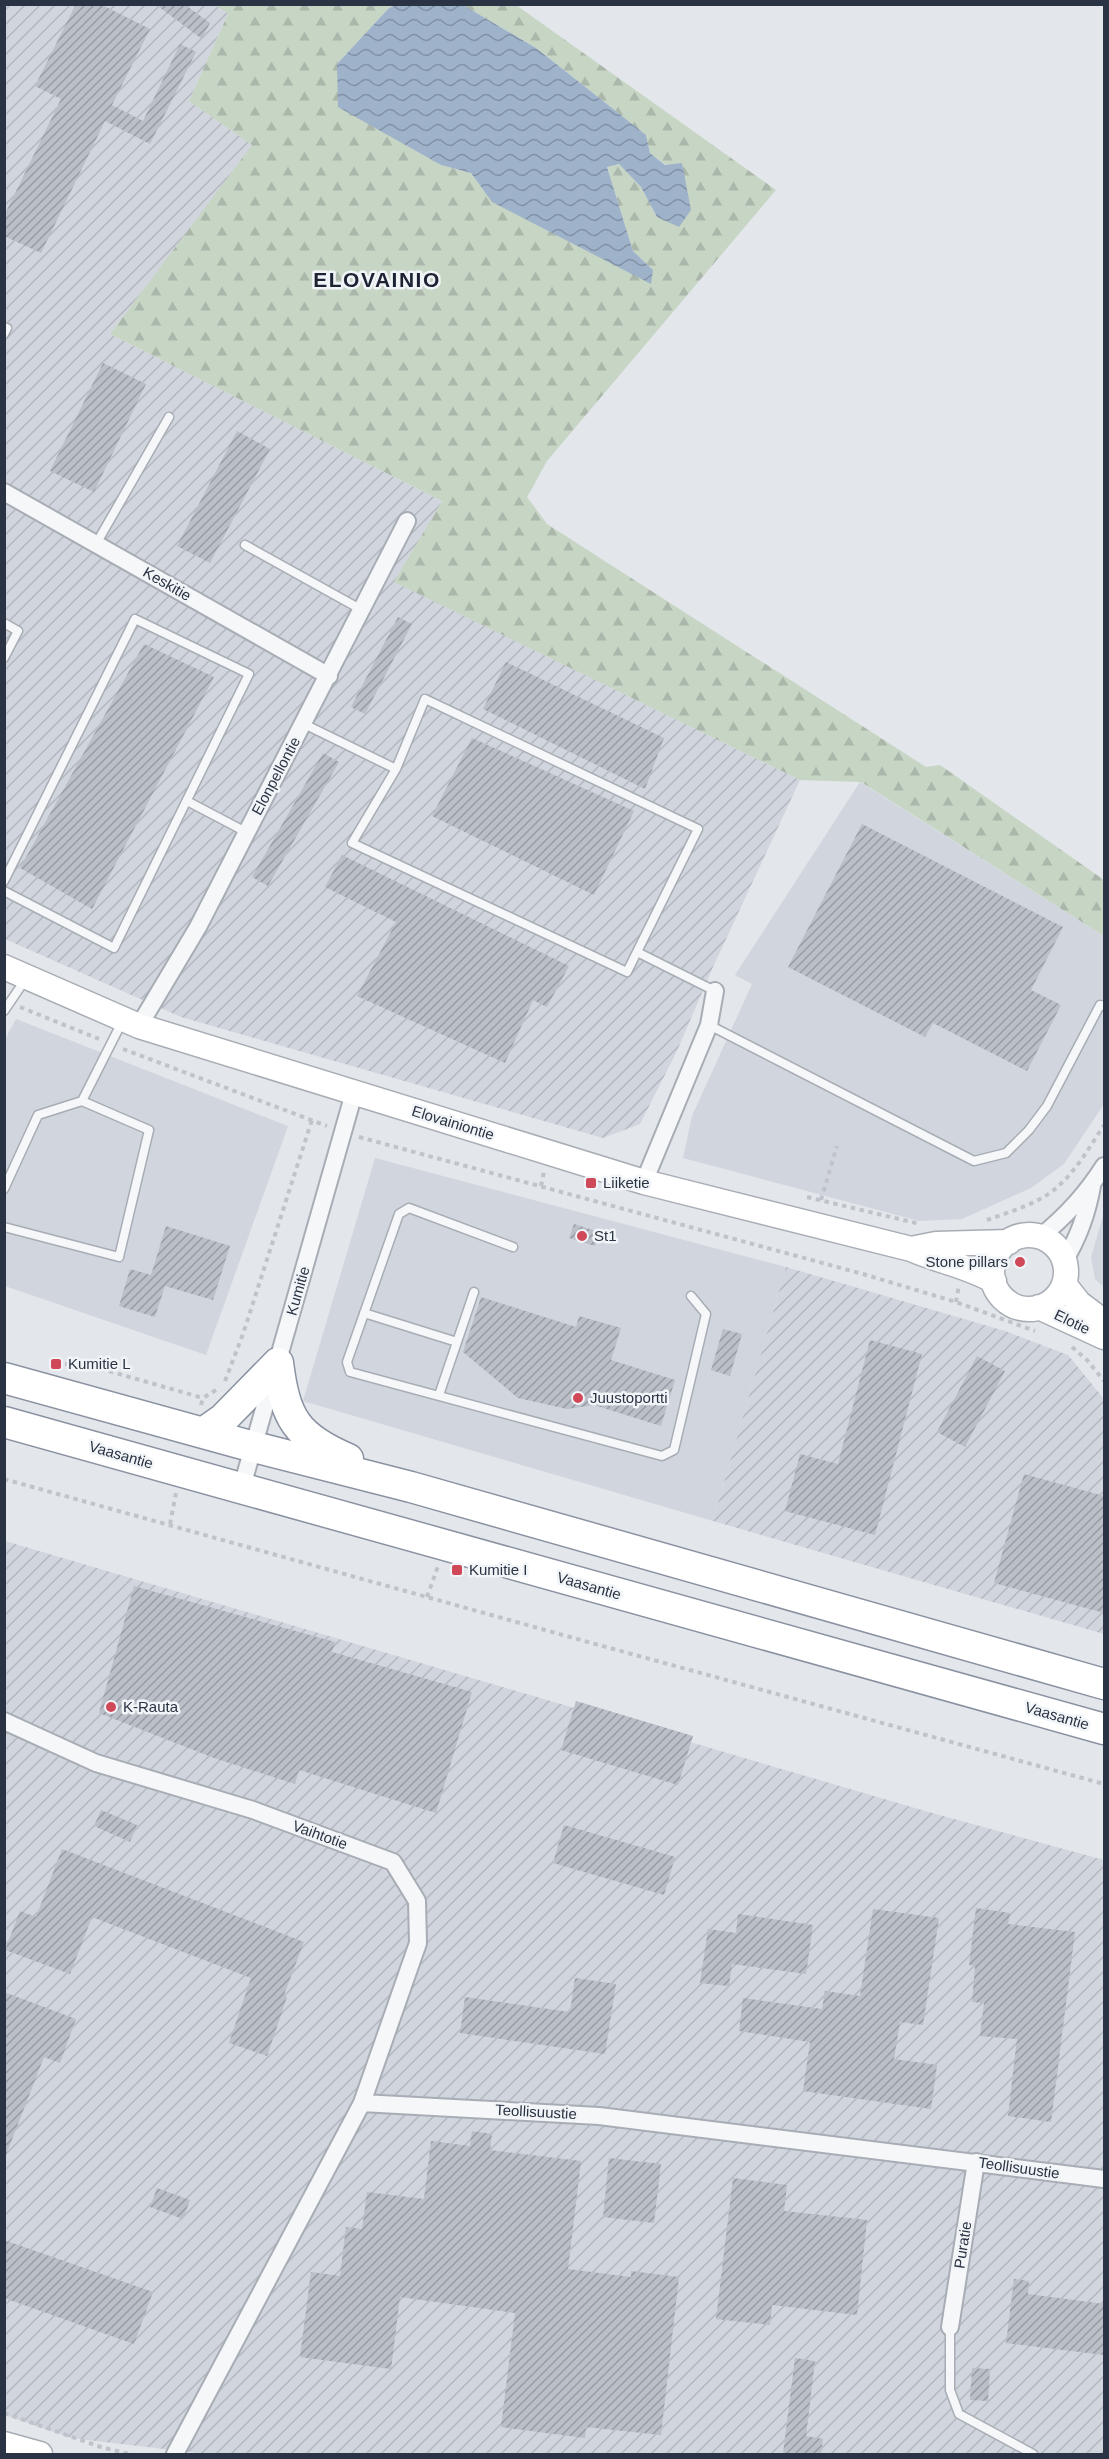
<svg xmlns="http://www.w3.org/2000/svg" width="1109" height="2459" viewBox="0 0 1109 2459" font-family="Helvetica,sans-serif">
<style>
.built{fill:#d1d5dd}
.industrial{fill:url(#industrial-furrows)}
.forest{fill:url(#forest-firs)}
.water{fill:url(#water-waves)}
.building{fill:url(#building-hatch)}
.lines{fill:none;stroke-linecap:round;stroke-linejoin:round}
.lane-casing{stroke:#a8adb5;stroke-width:11}
.street-casing{stroke:#a8adb5;stroke-width:20}
.secondary-casing{stroke:#a8adb5;stroke-width:27}
.highway-casing{stroke:#8a92a2;stroke-width:33}
.path{stroke:#c0c4ca;stroke-width:4;stroke-dasharray:4.5 4.5;stroke-linecap:butt}
.lane{stroke:#f5f7f9;stroke-width:8}
.street{stroke:#f5f7f9;stroke-width:16}
.secondary{stroke:#fff;stroke-width:24}
.highway{stroke:#fff;stroke-width:30}
.poi-dot{fill:#cf4959;stroke:#f2f5f8;stroke-width:2}
.labels{text-anchor:middle;stroke-width:5;stroke-linejoin:round;paint-order:stroke}
.street-label{font-size:15px;fill:#2a3343;stroke:#f2f5f8}
.poi-label{font-size:15px;fill:#2a3343;stroke:#f2f5f8;text-anchor:start}
.district-label{font-size:21px;font-weight:bold;letter-spacing:1.5px;fill:#1c2434;stroke:#f2f5f8}
</style>
<defs>
<pattern id="industrial-furrows" width="10" height="10" patternUnits="userSpaceOnUse" patternTransform="scale(1.5)"><rect width="10" height="10" fill="#d1d5dd"/><path d="M-1 1l2-2M0 10L10 0M9 11l2-2" fill="none" stroke="#b4b7bf"/></pattern>
<pattern id="forest-firs" width="22" height="20" patternUnits="userSpaceOnUse" patternTransform="scale(1.5)"><rect width="22" height="20" fill="#c7d5c4"/><path d="M5 1l3.5 6h-7zM16 11l3.5 6h-7z" fill="#abb7aa"/></pattern>
<pattern id="water-waves" width="16" height="10" patternUnits="userSpaceOnUse" patternTransform="scale(1.5)"><rect width="16" height="10" fill="#9eb2ca"/><path d="M0 5q4-4 8 0t8 0" fill="none" stroke="#8191a6"/></pattern>
<pattern id="building-hatch" width="6" height="6" patternUnits="userSpaceOnUse" patternTransform="scale(1.5)"><rect width="6" height="6" fill="#babfc8"/><path d="M-1 1l2-2M0 6l6-6M5 7l2-2" fill="none" stroke="#979ca4"/></pattern>
</defs>
<rect width="100%" height="100%" fill="#e3e6eb"/>
<path class="built" d="M860 782 1104 936V1104L1064 1164 1031 1188 962 1219 919 1221 683 1158 692 1116 752 984 735 975Z
M16 1019 288 1126 206 1355 5 1286 4 1041Z
M375 1158 786 1267 713 1521 303 1401Z
M1104 1213V1287L1095 1279 1091 1257Z"/>
<path class="industrial" d="M5 5H215L228 14 189 101 253 145 110 334 442 501 395 582 800 780 713 967 677 1051 640 1124 603 1138 181 1017 5 939Z
M786 1267 1005 1331 1068 1355 1104 1399V1634L713 1521Z
M5 1541 925 1811 1104 1860V2454H206L71 2438 5 2415Z"/>
<path class="forest" d="M215 5H397L388 9 337 64 441 165 471 173 492 202 653 270 633 251 607 167 619 164 641 187 657 217 666 165 650 153 646 135 536 48 463 5H516L776 190 547 461 527 497 547 524 926 767 940 765 1104 880V936L861 782 800 780 394 582 442 501 110 334 252 145 189 101 228 14Z"/>
<path class="water" d="M397 4 463 5 536 48 646 135 650 153 665 165 682 163 691 210 679 227 657 217 641 187 619 164 607 167 633 251 653 270 651 284 492 202 471 173 441 165 338 107 337 64 388 9Z"/>
<path class="building" d="M76 4H100L150 29 112 105 143 121 180 44 196 52 150 144 105 121 41 253 4 236V216L61 99 35 86Z
M155 4H184L210 23 202 39Z
M103 363 146 384 94 492 50 471Z
M237 431 270 449 210 563 177 546Z
M398 617 412 624 365 714 351 707Z
M144 644 214 677 92 909 20 868Z
M506 662 664 738 645 789 483 709Z
M472 738 634 811 594 895 432 816Z
M323 753 339 762 268 886 252 877Z
M862 824 1063 927 1031 990 1061 1005 1027 1071 933 1023 925 1037 788 967Z
M342 855 569 966 547 1007 533 1000 505 1063 357 996 396 922 325 887Z
M574 1224 599 1232 595 1246 569 1238Z
M166 1226 230 1246 213 1300 165 1286 155 1317 119 1306 130 1269 151 1275Z
M481 1297 576 1327 579 1316 621 1328 611 1360 675 1380 661 1426 594 1405 567 1409 518 1398 463 1352Z
M723 1329 742 1334 730 1376 711 1370Z
M870 1340 922 1354 875 1535 785 1511 800 1454 838 1464Z
M977 1356 1005 1371 965 1447 937 1432Z
M1024 1474 1104 1496V1613L994 1583Z
M134 1586 335 1642 332 1652 472 1692 436 1813 299 1770 295 1784 214 1758 99 1713Z
M576 1701 693 1736 678 1785 561 1750Z
M101 1810 137 1825 130 1842 94 1826Z
M564 1825 675 1857 664 1895 553 1863Z
M62 1849 304 1942 284 1995 287 1997 267 2056 229 2043 251 1978 92 1917 70 1974 5 1950 20 1911 36 1917Z
M976 1908 1010 1913 1008 1924 1075 1932 1051 2122 1008 2116 1017 2039 980 2036 984 2003 972 2002 975 1966 969 1965Z
M873 1909 939 1918 923 2025 900 2022 894 2059 937 2065 931 2109 803 2091 810 2042 739 2031 743 1998 822 2009 825 1991 860 1996Z
M738 1914 813 1925 806 1974 732 1964 729 1986 700 1983 708 1929 736 1933Z
M575 1978 616 1984 605 2054 460 2033 465 1997 570 2012Z
M4 1992 76 2019 60 2063 44 2057 6 2155Z
M472 2131 492 2134 490 2150 581 2161 568 2269 631 2277V2271L679 2277 661 2435 586 2427 585 2438 501 2427 515 2313 400 2297 391 2369 300 2357 311 2272 340 2276 346 2227 362 2229 367 2192 424 2199 431 2141 470 2146Z
M609 2158 661 2164 654 2223 603 2217Z
M733 2178 787 2185 784 2211 867 2220 857 2315 772 2305 770 2325 716 2319Z
M157 2188 190 2200 183 2219 150 2207Z
M4 2240 153 2292 134 2344 4 2298Z
M1014 2279 1029 2281 1028 2294 1104 2304V2355L1006 2343Z
M795 2358 815 2361 806 2436 823 2439 821 2454H783Z
M972 2368 990 2369 988 2401 970 2400Z"/>
<g class="lines">
<defs>
<path id="lane" d="M4 334 7 328
M96 544 169 417
M245 545 362 610
M4 623 18 631 4 658
M304 724 396 769 352 843 627 972 698 829 425 699 396 769
M187 801 246 832
M4 881 135 619 249 674 114 948 4 891
M637 952 715 991
M4 1011 25 980
M709 1025 974 1161 1006 1153 1029 1130 1047 1106 1100 1005 1104 1006
M82 1101 123 1020
M4 1189 38 1115 82 1101 149 1130 119 1257 4 1227
M513 1247 409 1208 399 1214 347 1362 350 1372 662 1456 674 1450 706 1314 691 1296
M364 1313 457 1342
M439 1395 474 1292
M950 2327V2390L959 2414 1033 2454"/>
<path id="street" d="M4 492 329 676
M139 1026 198 927 407 521
M644 1182 709 1025 715 991
M1040 1237C1065 1217 1087 1193 1104 1166
M1064 1261C1079 1237 1087 1214 1092 1186
M241 1490 354 1093
M4 1721 96 1763 253 1810 393 1862 417 1901 418 1943 362 2103
M950 2327 976 2162
M175 2454 362 2103 599 2116 1104 2179"/>
<path id="secondary" d="M4 967 139 1026 644 1182 911 1249C938 1261 968 1266 994 1281
M992 1272a37 37 0 1 1 74 0a37 37 0 1 1-74 0Z
M911 1249 936 1244 1009 1242
M1064 1284 1079 1303 1104 1322
M1039 1307 1104 1337
M4 2444 40 2454"/>
<path id="highway" d="M278 1363C285 1418 296 1437 348 1459
M4 1378 254 1447 411 1487 1104 1684
M4 1422 1104 1729
M203 1433 223 1419 278 1363"/>
</defs>
<use href="#lane" class="lane-casing"/>
<use href="#street" class="street-casing"/>
<use href="#secondary" class="secondary-casing"/>
<use href="#highway" class="highway-casing"/>
<path class="path" d="M20 1007 99 1039
M123 1049 327 1126
M359 1137 863 1274 956 1302 1035 1331
M541 1186 544 1172
M807 1197 920 1224
M821 1200 837 1146
M987 1220C1004 1214 1023 1208 1040 1199 1069 1184 1087 1151 1104 1125
M956 1302 959 1285
M1072 1347 1087 1360 1104 1381
M56 1364H84L203 1398
M225 1381 243 1334 312 1120
M201 1405 203 1398 216 1390
M4 1479 588 1642 1104 1784
M170 1524 176 1493
M427 1597 438 1566
M4 2413 101 2447 129 2454"/>
<use href="#lane" class="lane"/>
<use href="#street" class="street"/>
<use href="#secondary" class="secondary"/>
<use href="#highway" class="highway"/>
</g>
<g class="poi-dot">
<rect x="585" y="1177" width="12" height="12" rx="3"/>
<circle cx="582" cy="1236" r="6"/>
<circle cx="1020" cy="1262" r="6"/>
<rect x="50" y="1358" width="12" height="12" rx="3"/>
<circle cx="578" cy="1398" r="6"/>
<rect x="451" y="1564" width="12" height="12" rx="3"/>
<circle cx="111" cy="1707" r="6"/>
</g>
<g class="labels">
<g class="street-label">
<text transform="translate(167 584) rotate(30)" y="5">Keskitie</text>
<text transform="translate(276 776) rotate(-62)" y="5">Elonpellontie</text>
<text transform="translate(453 1123) rotate(17)" y="5">Elovainiontie</text>
<text transform="translate(298 1291) rotate(-74)" y="5">Kumitie</text>
<text transform="translate(1072 1322) rotate(26)" y="5">Elotie</text>
<text transform="translate(121 1455) rotate(16)" y="5">Vaasantie</text>
<text transform="translate(589 1586) rotate(16)" y="5">Vaasantie</text>
<text transform="translate(1057 1716) rotate(16)" y="5">Vaasantie</text>
<text transform="translate(320 1835) rotate(20)" y="5">Vaihtotie</text>
<text transform="translate(536 2112) rotate(3)" y="5">Teollisuustie</text>
<text transform="translate(1019 2168) rotate(8)" y="5">Teollisuustie</text>
<text transform="translate(963 2245) rotate(-81)" y="5">Puratie</text>
</g>
<g class="poi-label">
<text x="603" y="1188">Liiketie</text>
<text x="594" y="1241">St1</text>
<text x="1008" y="1267" text-anchor="end">Stone pillars</text>
<text x="68" y="1369">Kumitie L</text>
<text x="590" y="1403">Juustoportti</text>
<text x="469" y="1575">Kumitie I</text>
<text x="123" y="1712">K-Rauta</text>
</g>
<g class="district-label">
<text x="377" y="287">ELOVAINIO</text>
</g>
</g>
<rect width="1109" height="2459" fill="none" stroke="#2a3343" stroke-width="12"/>
</svg>
